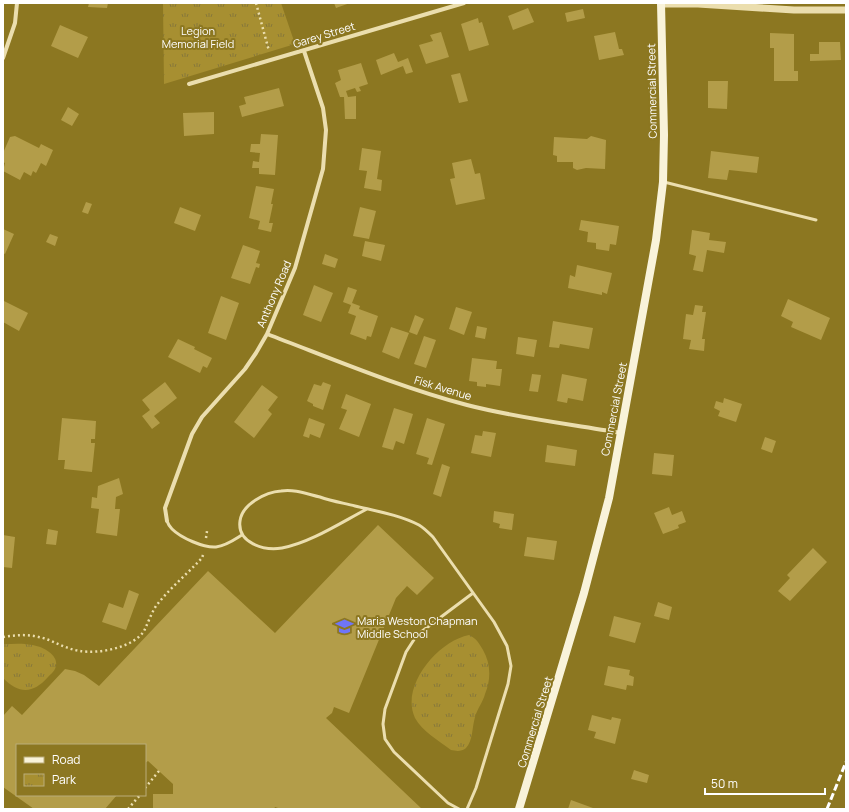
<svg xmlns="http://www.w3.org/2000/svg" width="849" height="812" viewBox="0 0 849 812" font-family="Manrope,sans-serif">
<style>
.park{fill:url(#park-tufts)}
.building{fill:#b39d49}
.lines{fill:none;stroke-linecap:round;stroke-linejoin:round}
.path{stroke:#ebdeae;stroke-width:2.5;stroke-dasharray:2 3;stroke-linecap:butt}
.service{stroke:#ebdeae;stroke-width:3}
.minor{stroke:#ebdeae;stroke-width:4}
.tertiary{stroke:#ebdeae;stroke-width:7}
.secondary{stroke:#f9f3da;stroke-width:8}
.rail{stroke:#fff;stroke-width:3;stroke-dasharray:7 3;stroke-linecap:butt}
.labels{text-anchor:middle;stroke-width:4;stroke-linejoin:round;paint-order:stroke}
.park-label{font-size:11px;fill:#fff;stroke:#8c7721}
.street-label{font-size:11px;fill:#fff;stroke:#8c7721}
.poi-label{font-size:11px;fill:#fff;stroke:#8c7721;text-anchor:start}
</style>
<defs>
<pattern id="park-tufts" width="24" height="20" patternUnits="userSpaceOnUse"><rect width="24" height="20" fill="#a78f31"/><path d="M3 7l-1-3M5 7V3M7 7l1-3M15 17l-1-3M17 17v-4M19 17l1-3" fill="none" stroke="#87783a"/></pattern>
</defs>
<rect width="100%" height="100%" fill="#8c7721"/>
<path class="park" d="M163 3H281L295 44 164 84Z
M469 635C476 638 479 643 483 650 491 664 491 680 485 694 483 702 477 709 475 717 472 727 473 741 466 748 461 752 456 751 451 750 439 741 422 731 415 718 400 686 438 641 469 635Z
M4 644C13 644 23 643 32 645 41 646 58 654 56 665 56 670 51 674 48 677 33 694 19 694 3 678V645Z"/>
<path class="building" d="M89 3H108L107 8 88 7Z
M334 3H350L336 8Z
M528 8 534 22 513 30 508 16Z
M583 9 585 18 567 22 565 13Z
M478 18 479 23 482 22 489 45 469 51 461 24Z
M60 25 88 37 78 58 51 46Z
M441 32 449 57 426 64 419 45 433 41 430 35Z
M615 32 619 49H622L624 55 599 60 594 36Z
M770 33 794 34V71H798V81H774V48H770Z
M819 42H840L841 60 810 61V54H819Z
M394 53 398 62 408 58 413 72 406 74 403 66 381 75 376 60Z
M361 63 368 84 359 87 361 91 357 92 355 88 346 91 348 97 356 96V119H345L344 97H340L335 83 341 80 338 70Z
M460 73 468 101 459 103 451 75Z
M708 81H728L727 109 708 108Z
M279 88 284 106 242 117 239 106 246 104 244 97Z
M68 107 79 114 72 126 61 120Z
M214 112V134L184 136 183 113Z
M261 134 278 135 275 175 259 174V168H252L253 161 259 162 260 153 250 152 251 144H260Z
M15 136 39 148 41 144 53 150 46 166 41 163 36 173 33 171 31 176 24 172 20 180 3 171 5 163 3 162V153L10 137Z
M591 136 606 140 605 169 586 168 577 170 573 168V162H557V156L553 155 554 137 587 139Z
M362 148 381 151 377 179 382 180 381 191 364 188 367 171 359 170Z
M711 151 759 157 757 173 729 170 727 180 708 178Z
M471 159 475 174 480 173 485 199 456 205 450 179 455 178 452 163Z
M256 186 274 189 271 204H273L269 223H273L271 232 258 229 260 221 249 218Z
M86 202 92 204 88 214 82 212Z
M180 207 201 215 195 231 174 223Z
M360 207 376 211 369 239 353 236Z
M581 220 619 226 616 245 610 244 609 251 596 249V243L587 242 588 232 579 230Z
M3 229 14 234 5 254 3 253Z
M692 230 710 233 709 240 726 242 724 253 707 250 703 272 693 270 696 256 689 254Z
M50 234 58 237 55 246 46 242Z
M365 241 385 245 381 261 362 256Z
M243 245 260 251 256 263 260 264 259 268 256 267 250 284 231 278Z
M325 254 338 259 335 268 322 264Z
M577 265 612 273 607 294 602 292V295L568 288 570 275 575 277Z
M314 285 333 293 321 322 303 315Z
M348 287 357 290 352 303 360 306 359 309 378 316 371 337 367 336 366 340 350 334 356 316 348 313 351 305 343 302Z
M221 296 239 303 226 340 208 333Z
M788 299 830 318 821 340 791 327 793 322 781 316Z
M4 301 28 313 19 331 3 322V304Z
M695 305 703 306 702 312H706L702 339H705L704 351 689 349 691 340 683 339 686 314 693 315Z
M456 307 472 312 464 335 449 329Z
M415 315 424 319 417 335 409 332Z
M553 321 593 328 589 349 560 344 559 348 549 347Z
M477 326 487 328 485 339 475 337Z
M391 327 409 333 399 359 382 352Z
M424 336 436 340 426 368 414 364Z
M518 337 537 340 534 357 516 354Z
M178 339 195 347 194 349 212 358 207 368 203 366 200 373 168 357Z
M472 358 497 361 496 369H502L500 386 486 384V387L477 386V382L469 381Z
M532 374 541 375 538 392 529 391Z
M562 374 587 379 583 401 568 398 567 403 557 401Z
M165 382 177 398 154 416 160 423 152 429 142 416 150 410 142 400Z
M323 382 331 385 323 410 313 406V404L307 401 314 384 321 386Z
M262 385 278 397 268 410 272 414 254 438 234 422Z
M346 394 371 404 359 437 339 429 347 410 341 408Z
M724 398 742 404 736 422 718 416 720 411 714 408 716 401 723 403Z
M394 408 413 414 404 444 396 441 393 450 382 447Z
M62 418 96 421 95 439H91V443H95L92 472 64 469 65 460H58Z
M309 418 325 424 320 438 310 434 309 438 303 436Z
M427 418 445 424 432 465 427 464 429 458 416 454Z
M483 431 496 433 491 457 471 453 475 435 482 436Z
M765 437 776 441 772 453 761 449Z
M547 445 577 450 575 466 545 462Z
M654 453 674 455 672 476 652 474Z
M442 464 450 467 441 497 433 494Z
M119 478 123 494 116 497 115 509H120L117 536 96 533 99 509 91 508 92 497 97 498 98 486Z
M669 507 672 515 682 511 686 522 678 525 679 528 663 534 654 513Z
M494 511 514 514 512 530 499 528 500 524 493 522Z
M378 525 434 578 417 595 407 586 396 598 349 713 334 707 332 713 326 718 422 809H281L275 807 274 809H153V794H173V784L148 761 145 763V745H17V795H117L105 809H34L3 787V716L12 706 22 715 65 669 75 671 84 675 99 686 208 571 275 633Z
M48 529 58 531 56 545 46 544Z
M3 535 15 537 12 568 3 567Z
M527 537 557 541 554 560 524 556Z
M813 548 827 562 790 601 778 591 790 578 787 575Z
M129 590 139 594 126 630 102 622 109 603 123 608Z
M658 602 672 607 669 620 654 616Z
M614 616 641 623 635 643 609 636Z
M608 666 630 670 629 675 634 677 633 686 627 685 626 690 604 685Z
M592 715 611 720 612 717 621 719 615 744 594 738 596 732 588 730Z
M634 770 649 775 647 783 631 779Z
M571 800 593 808V809H568Z"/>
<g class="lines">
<path class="path" d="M256 3 269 51
M206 538 207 531
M3 637C15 635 27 634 39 637 53 640 65 649 80 651 98 654 133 648 144 631 148 623 151 614 156 606 169 589 187 574 202 558L203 555
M145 788 159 771
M128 809 140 795"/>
<path class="service" d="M664 182 816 220
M367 509C342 522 310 543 282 548 264 551 237 543 240 521 242 504 266 492 281 491 295 489 307 494 320 497 331 501 343 503 355 506 376 511 400 515 419 525 424 528 429 533 433 537L494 622 507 646 511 666 508 684 476 788 467 809
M167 521C168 524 170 527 172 529 181 538 204 548 216 547 226 546 234 540 242 535
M459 809 448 803 394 752 385 739 383 724 385 709 406 652 417 635 473 593"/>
<path class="minor" d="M3 58 15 23 17 3
M189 84 464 3
M267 334C333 359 399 387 467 405 517 418 570 424 621 433
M167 521 165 508 192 434 202 417 245 369 256 353 267 334 295 268 323 169 326 130 323 108 304 51"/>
<path class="tertiary" d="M661 4H698L794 10H846"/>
<path class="secondary" d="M519 809 584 593 609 498 656 240 663 182 664 135 661 3"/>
<path class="rail" d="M827 809 846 762"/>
</g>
<defs>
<symbol id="school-bare" viewBox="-9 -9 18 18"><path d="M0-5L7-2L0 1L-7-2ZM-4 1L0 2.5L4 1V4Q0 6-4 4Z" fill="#6f75f8" stroke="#8c7721" stroke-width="2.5" paint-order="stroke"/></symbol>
</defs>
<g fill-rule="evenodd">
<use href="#school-bare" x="332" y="614" width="25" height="25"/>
</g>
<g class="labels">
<g class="park-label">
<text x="198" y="35">Legion<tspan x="198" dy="13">Memorial Field</tspan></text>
</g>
<g class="street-label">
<text transform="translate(324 35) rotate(-17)" y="4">Garey Street</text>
<text transform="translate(652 91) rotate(-91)" y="4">Commercial Street</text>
<text transform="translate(274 294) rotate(-67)" y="4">Anthony Road</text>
<text transform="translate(443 388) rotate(17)" y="4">Fisk Avenue</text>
<text transform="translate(614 409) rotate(-79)" y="4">Commercial Street</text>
<text transform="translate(535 722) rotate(-73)" y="4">Commercial Street</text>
</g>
<g class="poi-label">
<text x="357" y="625">Maria Weston Chapman<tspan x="357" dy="13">Middle School</tspan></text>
</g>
</g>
<rect width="849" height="812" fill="none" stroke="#ffffff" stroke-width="8"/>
<rect x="16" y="744" width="130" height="52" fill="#8c7721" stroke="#baad7a"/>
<rect x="24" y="757" width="20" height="6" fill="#f9f3da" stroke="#baad7a"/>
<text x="52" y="764" font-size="12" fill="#ffffff">Road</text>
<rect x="24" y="774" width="20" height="12" fill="url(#park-tufts)" stroke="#baad7a"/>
<text x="52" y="784" font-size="12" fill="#ffffff">Park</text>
<path d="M705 788v6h120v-6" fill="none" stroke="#ffffff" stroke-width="2"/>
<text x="711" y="788" font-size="12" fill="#ffffff" stroke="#8c7721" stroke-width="3" paint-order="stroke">50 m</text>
</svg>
